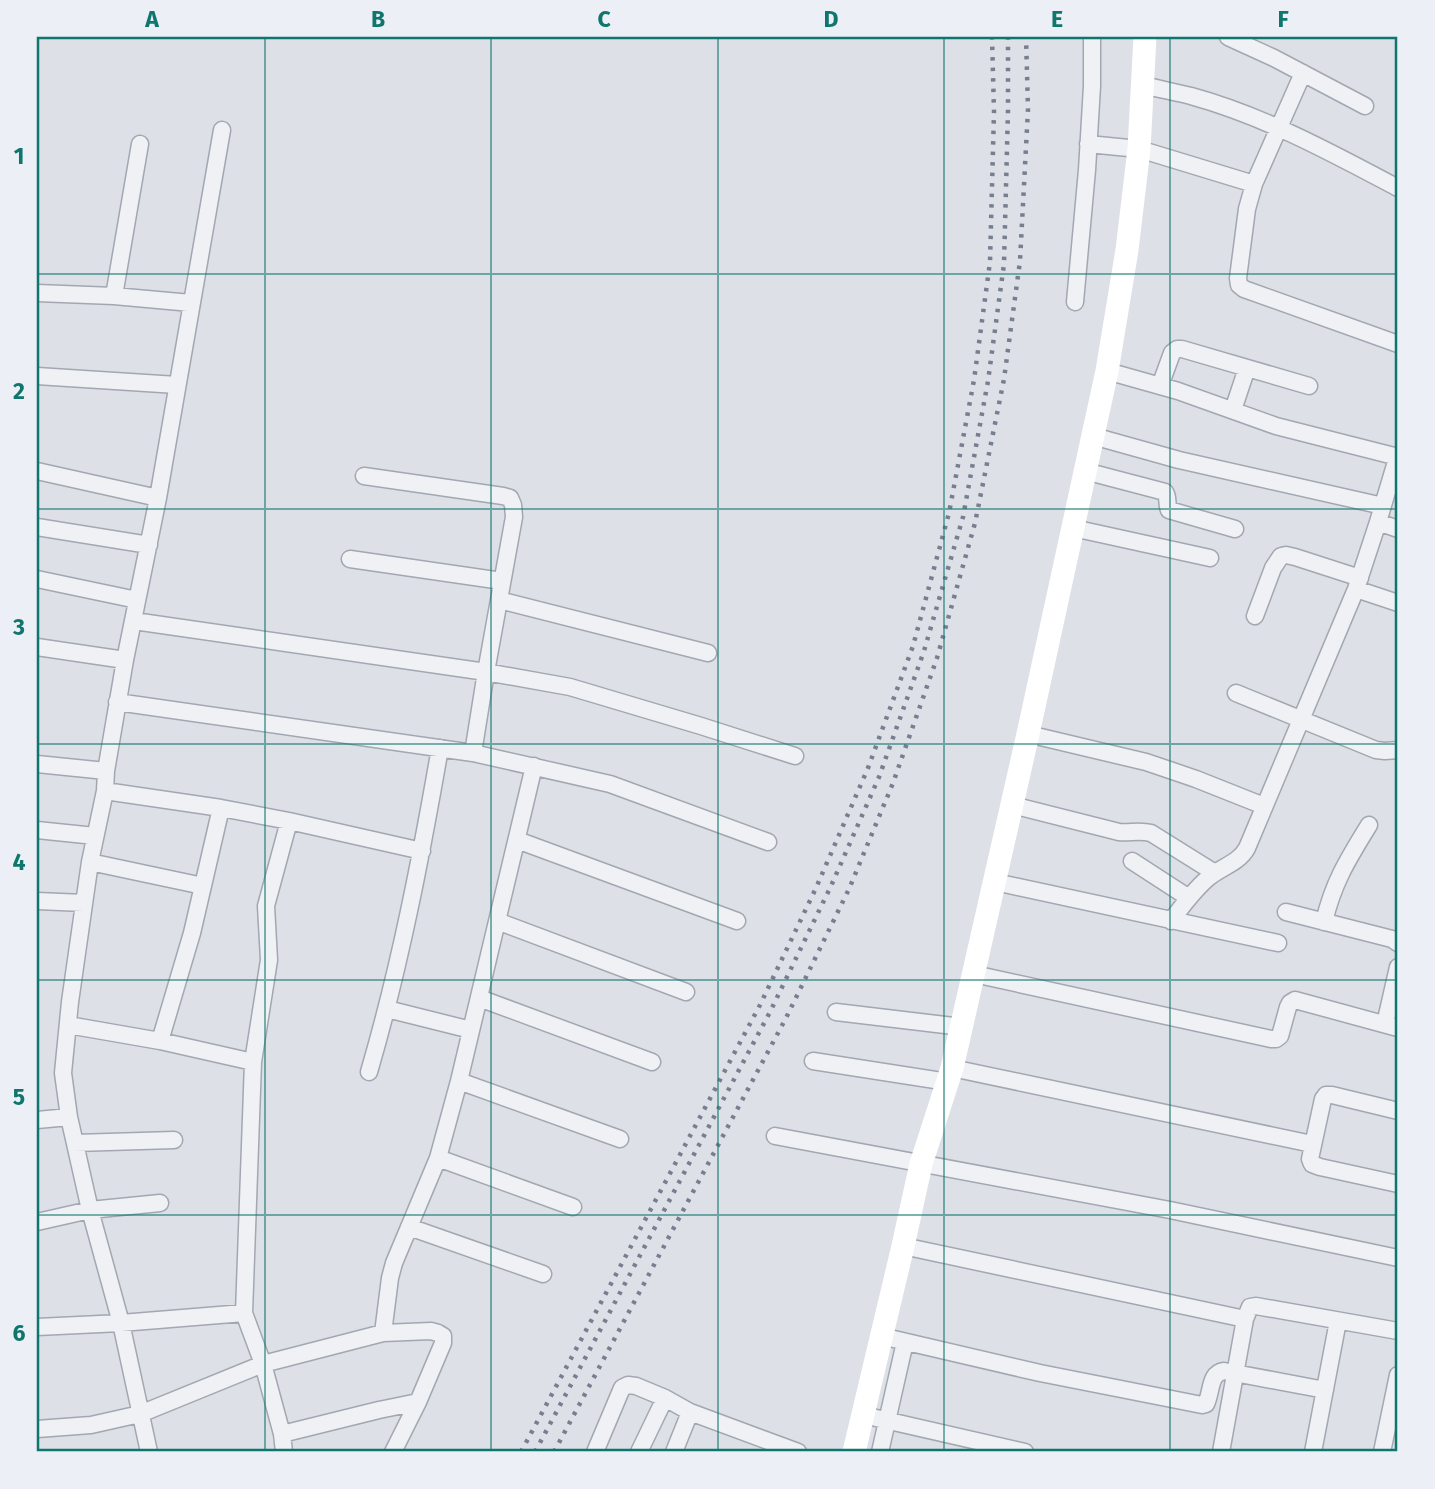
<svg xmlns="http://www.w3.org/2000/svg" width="1435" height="1489" viewBox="0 0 1435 1489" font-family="'Fira Sans',sans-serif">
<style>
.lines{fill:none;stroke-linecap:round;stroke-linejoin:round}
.street-casing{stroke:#a2a7b1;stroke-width:19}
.street{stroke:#eff1f5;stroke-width:16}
.secondary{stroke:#fff;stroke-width:23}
.rail{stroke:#767e90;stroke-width:4.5;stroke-dasharray:3.5 7;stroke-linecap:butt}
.grid{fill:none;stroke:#0f766e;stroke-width:2;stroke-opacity:0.55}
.neatline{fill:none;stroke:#0f766e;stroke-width:2.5}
.grid-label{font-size:23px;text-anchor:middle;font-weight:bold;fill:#0f766e}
</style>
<rect width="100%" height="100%" fill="#dde0e7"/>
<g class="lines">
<defs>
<path id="street" d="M1228 37 1274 58 1365 106
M1303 73 1254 184 1247 209 1238 278 1239 285 1244 289 1398 344
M1143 85C1159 89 1175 92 1191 96 1264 116 1332 153 1398 188
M1088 144 1139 149 1254 184
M37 293 114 296 191 303
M114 296 140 144
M1075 302 1087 170 1092 86V37
M1107 371 1178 391 1276 426 1398 457
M37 376 177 385
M1160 386 1172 353 1177 349H1182L1309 386
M1233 410 1247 368
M1093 436 1179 460 1383 506
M37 471 158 498
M1085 471 1165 492C1169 498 1166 503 1169 510L1235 529
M364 476 503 496 510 498 513 505 514 517 486 672 473 753
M1378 522 1398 529
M37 527 149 545
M1073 528 1210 558
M350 559 502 581
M37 579 137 600
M1356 589 1398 603
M499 600 708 653
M1255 616 1273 568 1281 556 1286 555 1295 557 1360 578
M134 621 486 672 570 687 701 726 795 756
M37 647 125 660
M1236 693 1376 750 1385 751 1398 750
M117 702 473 753 610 784 768 842
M1028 734 1146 762 1196 779 1264 806
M37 764 106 771
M105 791 221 808 289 821 422 851
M1012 805 1119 832C1130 833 1140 830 1151 833L1215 873
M37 830 95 836
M517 840 737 921
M1132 861 1189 898
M90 862 203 886
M995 882 1278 943
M37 901 84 903
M1286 912 1392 939 1398 943
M497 921 686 992
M1171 921C1182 906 1194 890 1208 878 1221 867 1239 863 1247 848L1356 589 1378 522 1398 455
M1324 922C1333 883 1348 859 1369 825
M974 974 1271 1039H1276L1280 1036 1288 1007 1290 1003 1295 1000 1398 1028
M479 998 652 1062
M387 1009 471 1030
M836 1012 962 1027
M1385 1024 1398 967
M68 1025 160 1041 253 1062
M160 1041 192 933 221 808
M813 1061 948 1082
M952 1068 1312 1144
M369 1072C400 966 421 857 440 748
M459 1081 620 1139
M1398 1111 1332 1095H1326L1323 1099 1310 1159 1312 1164 1320 1167 1398 1184
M37 1120 69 1117
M775 1136 1170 1210 1398 1258
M75 1143 174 1140
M438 1158 573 1207
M37 1222 90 1210 160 1203
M409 1227 543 1274
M903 1246 1245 1319
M37 1327 121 1323 244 1313
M383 1333 390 1278 394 1263 438 1158 459 1081 534 766
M881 1336 1040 1373 1202 1405 1206 1404C1212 1392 1209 1373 1224 1371L1325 1390
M863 1415 1025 1452
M37 1429 91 1425 140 1414 263 1364 383 1333 431 1331 438 1333 443 1336V1343L418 1402 393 1452
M282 1434 379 1410 418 1402
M149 1452 121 1323 90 1210 69 1117 63 1073 70 1002 90 862 105 791 106 771 125 660 158 498 222 130
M284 1452 282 1434 263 1364 244 1313 253 1062 269 960 266 906 289 821
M595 1452 622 1388 628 1385 636 1386 665 1398 690 1412 798 1452
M639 1452 665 1398
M674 1452 690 1412
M880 1452 905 1342
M1221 1452 1245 1319 1250 1307 1256 1306 1398 1331
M1313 1452 1338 1321
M1382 1452 1398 1375"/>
</defs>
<use href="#street" class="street-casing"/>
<use href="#street" class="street"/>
<path class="secondary" d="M854 1452 903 1246 921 1164 952 1068 1028 734 1107 371 1127 250 1139 149 1145 37"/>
<path class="rail" d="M521 1452 760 1005 816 888 868 768 913 646 949 513 974 380 990 262 994 112 992 37
M535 1452 770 1012 831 886 879 777 924 651 963 517 988 381 1004 264 1008 110V37
M554 1452 786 1018 849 889 893 783 937 658 975 523 1004 379 1020 261 1028 109 1026 37"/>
</g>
<path class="grid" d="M265 37V1452M491 37V1452M718 37V1452M944 37V1452M1170 37V1452M37 274H1398M37 509H1398M37 744H1398M37 980H1398M37 1215H1398"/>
<rect width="1435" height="1489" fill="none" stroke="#eceff5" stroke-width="77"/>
<rect x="38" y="38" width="1358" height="1412" class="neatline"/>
<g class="grid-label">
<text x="152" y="27">A</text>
<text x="378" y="27">B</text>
<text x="604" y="27">C</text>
<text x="831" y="27">D</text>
<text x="1057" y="27">E</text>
<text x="1283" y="27">F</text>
<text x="19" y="164">1</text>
<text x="19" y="399">2</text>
<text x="19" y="635">3</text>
<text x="19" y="870">4</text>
<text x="19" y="1105">5</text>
<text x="19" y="1341">6</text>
</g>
</svg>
